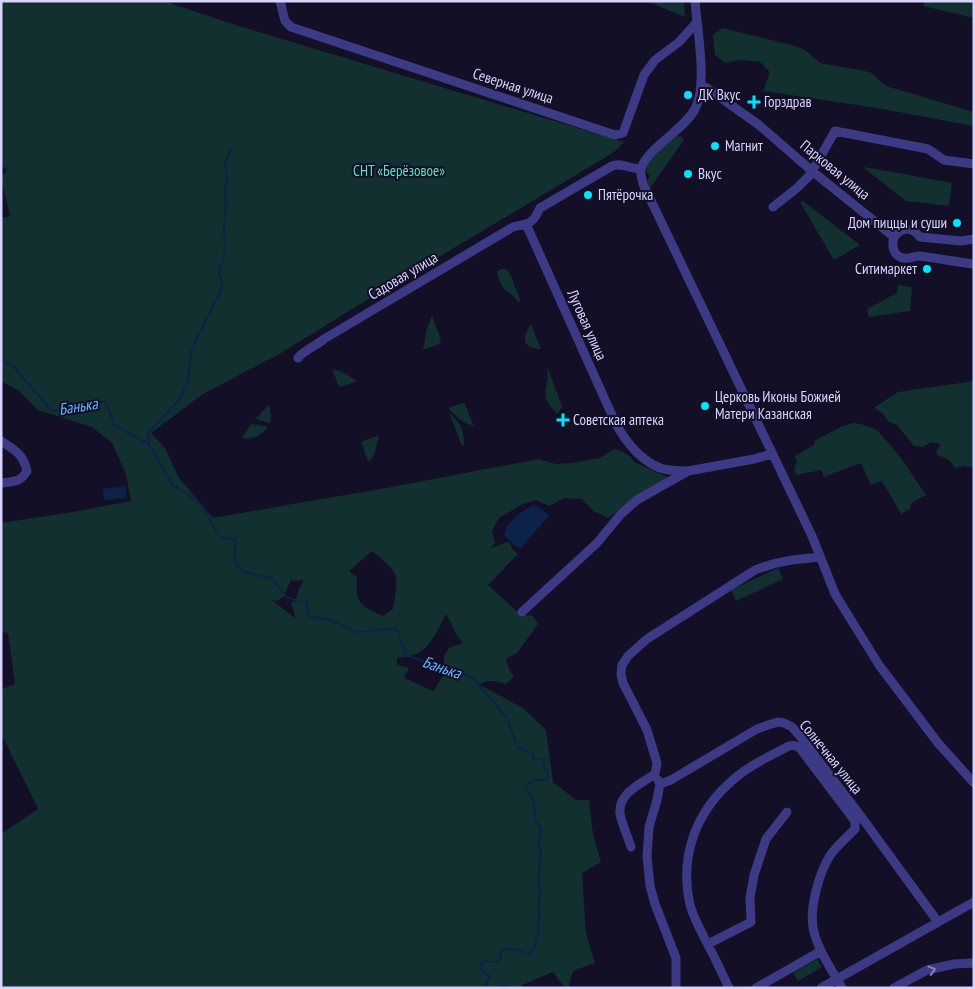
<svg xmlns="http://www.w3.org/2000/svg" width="975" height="989" viewBox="0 0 975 989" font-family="'PT Sans Narrow',sans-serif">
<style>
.green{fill:#12302f;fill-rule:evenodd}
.water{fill:#0c2248}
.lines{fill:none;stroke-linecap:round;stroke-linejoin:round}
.stream{stroke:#0c2248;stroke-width:2}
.minor{stroke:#3d3a85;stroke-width:9}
.oneway{stroke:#837fbc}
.poi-dot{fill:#00e5ff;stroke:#130f26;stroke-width:2}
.labels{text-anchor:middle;stroke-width:4;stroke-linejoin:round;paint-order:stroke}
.street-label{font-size:15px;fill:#d9d4ff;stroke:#130f26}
.poi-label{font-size:15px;fill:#d9d4ff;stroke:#130f26;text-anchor:start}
.park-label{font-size:15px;fill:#5fe0c0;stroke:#130f26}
.water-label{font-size:16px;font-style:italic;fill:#62b6ff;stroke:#130f26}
</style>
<rect width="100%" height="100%" fill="#130f26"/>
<path class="green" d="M1 1H164L239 26 624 142 614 152 606 157 357 306 281 353 203 394 151 433 165 448 179 478 213 518 397 486 539 459 556 464 572 463 600 458 614 449C623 452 630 454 634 462L665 476 673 477 639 495 608 518 595 512 582 499 564 498 549 506 536 500 523 504 499 518 492 531 495 543 491 548C498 547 502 542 509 542L513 550 518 554 488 585 520 614 533 616 538 624 517 653 506 659 509 669 514 677 506 684C498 682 486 678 480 685L523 708 546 730 553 782 576 800H589L593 834 601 862 582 873 586 933 595 963 573 971 568 988H565L553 972 522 985V988H1V834L38 809 1 733V689L15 684 8 633 1 632V523L73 512 131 501 126 474 112 443 92 427 38 410 19 391 1 381V218L10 216 1 177 7 170 1 165ZM372 551C400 574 399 573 393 609L383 616C360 606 355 603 357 577L349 571ZM291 580 294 581 304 580 299 589 295 601 291 603 296 619 272 600 278 601 284 596ZM446 614 451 623 456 634 463 643 449 648 444 656V674L440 681 433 691 404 678 409 668 397 665V658C427 657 434 638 446 614Z
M647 1H684L685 17Z
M925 1H974V18L923 6Z
M722 28 795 46 805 50 820 63 870 72 886 86 974 112V126L877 108 763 91 769 75V71L760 62 741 60 725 63 715 55 713 35Z
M677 136 682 137 684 140 650 188 647 181 650 176 646 171C646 157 665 143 677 136Z
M865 167 952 183 949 206 906 201 864 168Z
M803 201 860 245 834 260 800 202Z
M502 269H505L508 271 511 276 520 299 519 303C509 288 501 294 497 271Z
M898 285 912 287 910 311 869 317 867 309 897 293Z
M432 316 441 339 439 344 423 350 427 328Z
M531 324 541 349C522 348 521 338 531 324Z
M333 369 342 372 357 381 341 387 338 385 333 371Z
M547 369H548L562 406 559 412 557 413C536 395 551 387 547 369Z
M974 381V468L964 466 955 468 950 461 936 454 940 444 931 442 923 447 914 446 897 425 888 421 883 414 875 408V407L898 392Z
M462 403 465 404 474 427 459 419 448 408Z
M268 406H270L271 418 270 423 255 419Z
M449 412C460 423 464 429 464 445L462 446Z
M853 423 861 424 877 430 901 458 926 495 910 504 911 508 901 514 882 481 871 485 861 463 824 477 821 470 796 475 794 470 797 461 794 457 815 444 814 441 843 426Z
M251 424 268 427C261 436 253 440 242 438Z
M379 435 375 452 371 460 368 461 361 442Z
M778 568 783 579 736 601 731 590Z
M817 959 822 967 798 981 793 973Z"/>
<path class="water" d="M125 486 126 487V498L104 500 103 489Z
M534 505 548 514 549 516 524 544 522 548 516 547 504 535C507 521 521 511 534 505Z"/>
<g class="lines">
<path class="stream" d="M1 361 12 365 52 411 105 401 115 426 149 444 172 484 201 504 220 537 236 540 234 560 243 572 272 578 286 597 307 603 308 616 331 620 356 632 396 628 406 655 473 678 507 718 518 749 533 753V758L544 760V768L548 773V779L531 781 526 787V790L534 801 535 821 540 827 541 830 538 844 541 851 538 883 540 891 538 911 540 916C536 924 540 926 538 933 537 938 535 943 534 949L530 953C518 953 513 943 501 952V958L497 962H492L486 960 483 961C478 974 482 971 490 976L486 985 487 988H490
M149 444 148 433 179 400 188 382 191 352 198 336 221 290 222 282 219 273 225 251 224 225 226 207 225 189 227 181 225 163 231 149
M499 988 504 986 510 988"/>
<path class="minor" d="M280 1 285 21 291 27 615 135 623 133 644 75 655 60 679 42 697 22
M695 1C697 29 708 85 695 109 684 130 646 149 641 169 640 174 642 179 643 184L812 536 835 594 879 665 938 743 974 783
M702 86 707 88 759 125 812 171 894 237
M773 207 797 188 810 175 835 131 928 149 944 160 974 164
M526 224 616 424C626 442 640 460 660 468 669 471 678 471 688 471
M894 237C892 244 892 253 900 257 907 261 912 256 919 256 937 258 956 262 974 264
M894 237C903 226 912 227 920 237L961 241 974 239
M298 358C304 350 316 346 324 339L513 227C530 223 533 224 540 208L612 166C622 162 630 169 641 169
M1 441C15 450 23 454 27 471 20 483 14 481 1 483
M522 612 597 543 621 514 637 500 688 471 754 459 772 454
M658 780 660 784 657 800 649 827 647 856 650 886 655 904 676 958V988
M660 784 671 780 757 729 768 725 778 722 784 723 792 727 799 735 857 811 938 922
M631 847C628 837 621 822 620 813 618 793 642 783 655 774L657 763 647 730 623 683 621 674 622 665 628 656 647 639 755 570C777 561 797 559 820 557
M708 944 751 922 750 898 754 875 766 839 787 812
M729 988C722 973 715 958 707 943 701 931 694 919 690 905 679 856 696 811 734 779 750 765 770 756 789 746 793 745 795 745 799 747L855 821V829C847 837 838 845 831 854 819 872 808 911 814 932 819 952 832 970 842 988
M756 988 821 951
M821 988 974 902
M894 988 927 970 954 964 974 963"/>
</g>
<defs><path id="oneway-chevron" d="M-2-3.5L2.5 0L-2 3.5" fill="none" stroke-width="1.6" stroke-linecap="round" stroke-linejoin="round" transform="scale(1.25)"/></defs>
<use class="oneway" href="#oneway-chevron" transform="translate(932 970) rotate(-16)"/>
<g class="poi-dot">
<circle cx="688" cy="95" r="5"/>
<path d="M751.5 94.5h5v5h5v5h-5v5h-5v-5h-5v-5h5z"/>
<circle cx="715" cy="146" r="5"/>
<circle cx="688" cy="174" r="5"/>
<circle cx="588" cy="195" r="5"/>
<circle cx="957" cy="223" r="5"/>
<circle cx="927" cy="269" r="5"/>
<circle cx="705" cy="406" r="5"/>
<path d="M560.5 412.5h5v5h5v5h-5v5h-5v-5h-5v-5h5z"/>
</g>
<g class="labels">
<g class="street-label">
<text transform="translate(513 86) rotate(18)" y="5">Северная улица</text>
<text transform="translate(835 170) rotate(39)" y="5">Парковая улица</text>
<text transform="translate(403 276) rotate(-31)" y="5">Садовая улица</text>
<text transform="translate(587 325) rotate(66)" y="5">Луговая улица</text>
<text transform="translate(831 757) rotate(51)" y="5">Солнечная улица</text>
</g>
<g class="poi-label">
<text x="698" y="100">ДК Вкус</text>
<text x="764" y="107">Горздрав</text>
<text x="725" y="151">Магнит</text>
<text x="698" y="179">Вкус</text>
<text x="598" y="200">Пятёрочка</text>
<text x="947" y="228" text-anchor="end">Дом пиццы и суши</text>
<text x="917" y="274" text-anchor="end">Ситимаркет</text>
<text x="715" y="402">Церковь Иконы Божией<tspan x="715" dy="17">Матери Казанская</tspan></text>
<text x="573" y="425">Советская аптека</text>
</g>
<g class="park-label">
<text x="399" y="176">СНТ «Берёзовое»</text>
</g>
<g class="water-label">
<text transform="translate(78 406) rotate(-9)" y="6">Банька</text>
<text transform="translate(442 667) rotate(19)" y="6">Банька</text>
</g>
</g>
<rect width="975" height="989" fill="none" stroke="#d9d4ff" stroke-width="5"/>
</svg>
